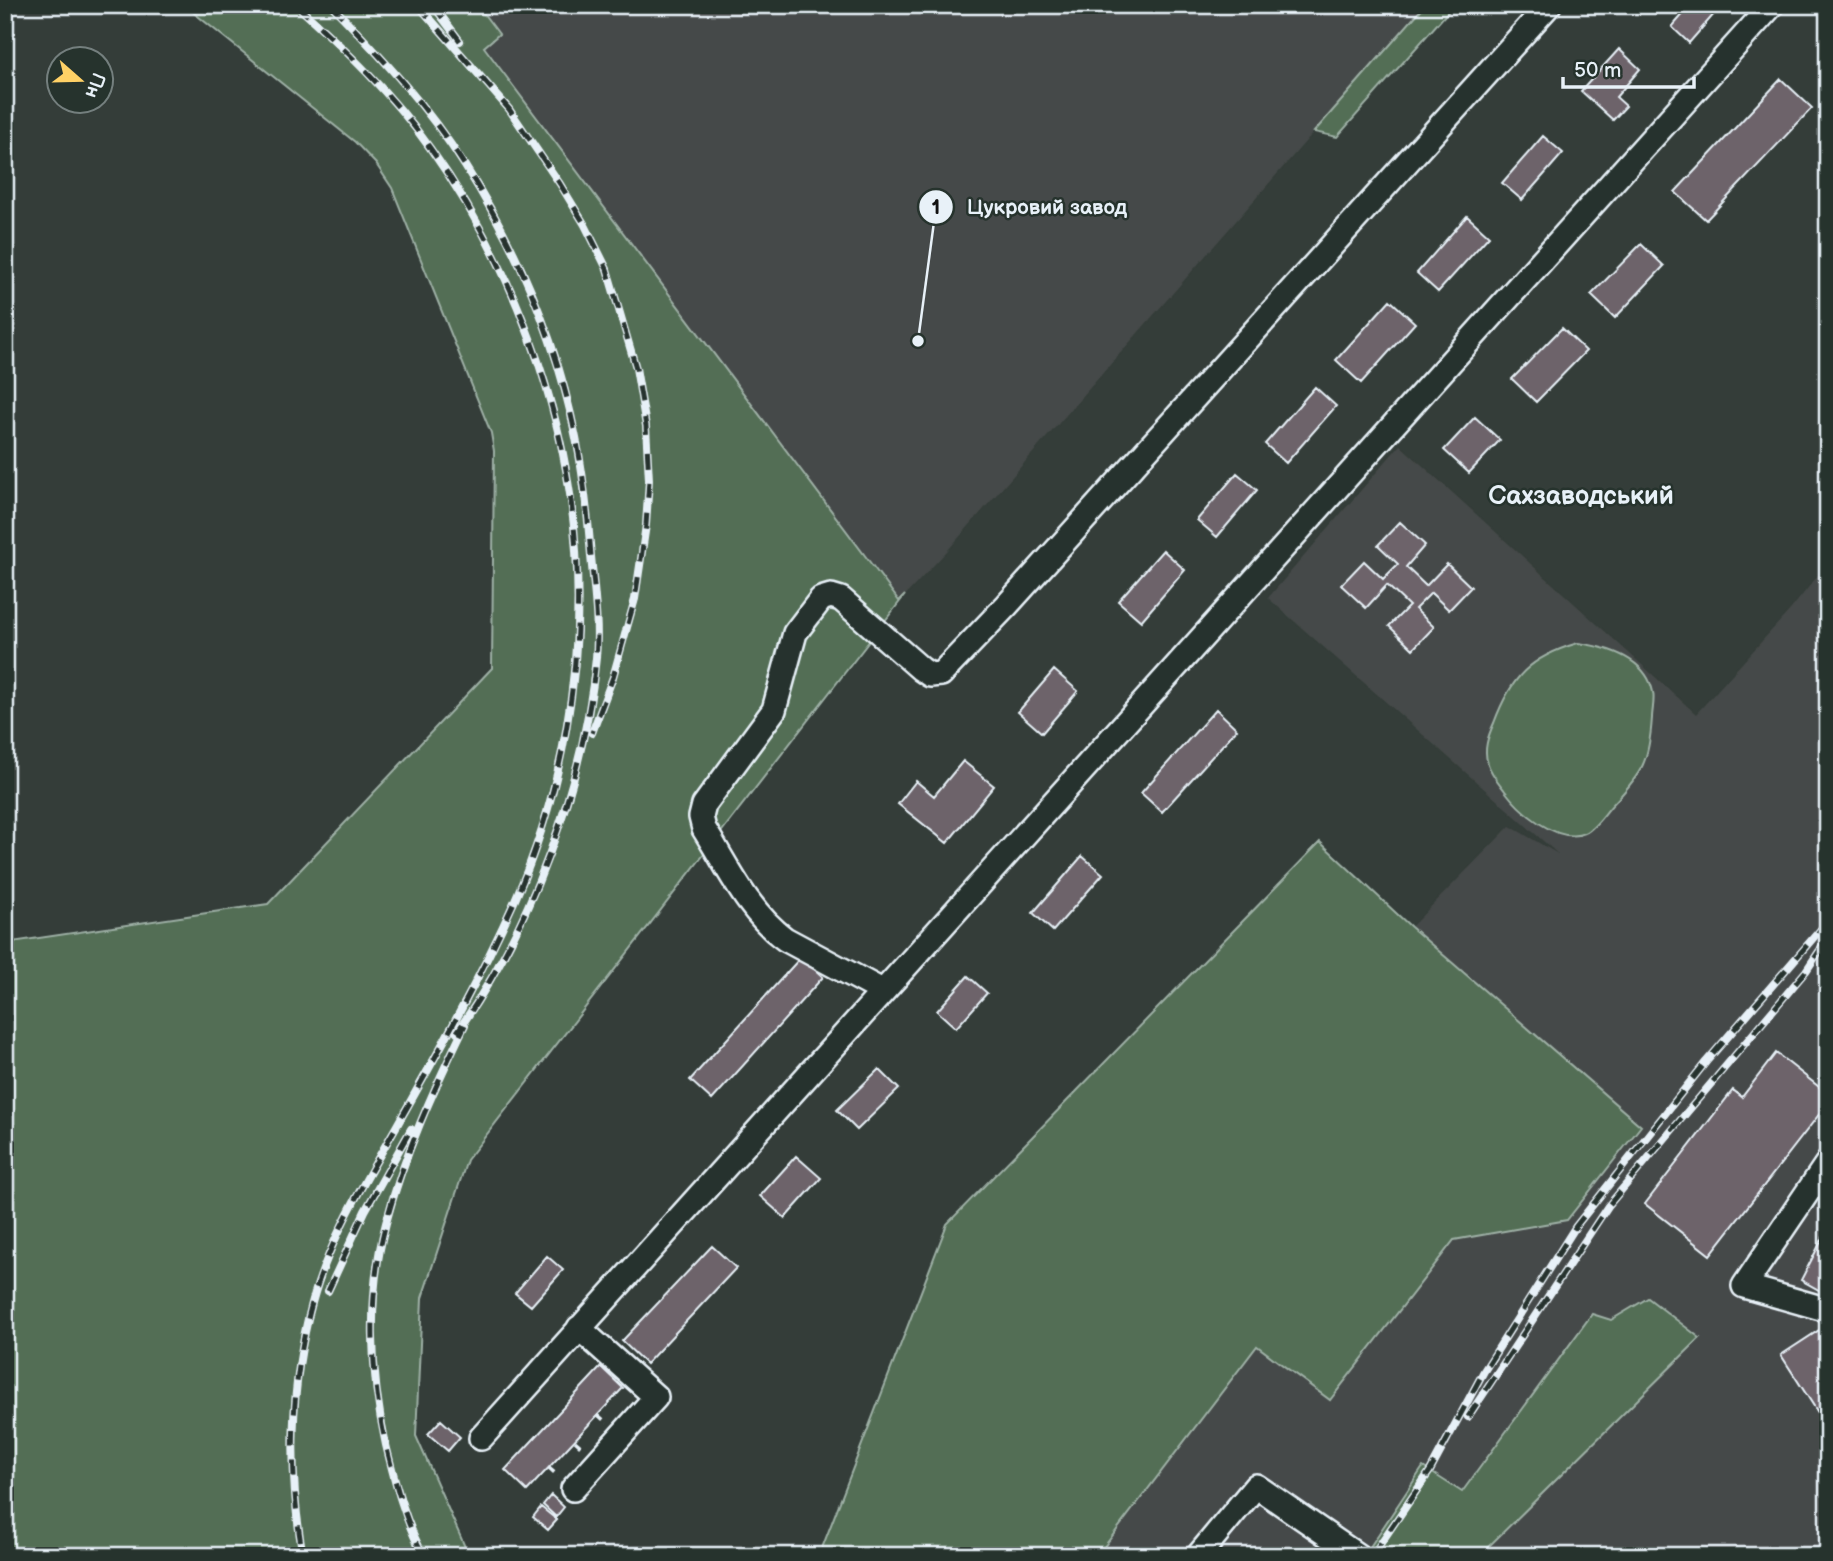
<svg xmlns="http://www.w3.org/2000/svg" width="1833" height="1561" viewBox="0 0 1833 1561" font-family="'Balsamiq Sans',sans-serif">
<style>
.built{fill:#454948}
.green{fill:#536e55;stroke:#9eb0a6;stroke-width:2}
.building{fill:#6d646a;stroke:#e8f1f8;stroke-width:2}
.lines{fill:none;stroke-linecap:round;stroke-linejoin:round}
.minor-casing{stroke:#e8f1f8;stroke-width:28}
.path{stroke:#e8f1f8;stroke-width:3.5;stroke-dasharray:7 5;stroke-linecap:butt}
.minor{stroke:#26332d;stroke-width:23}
.rail-casing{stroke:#e8f1f8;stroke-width:8}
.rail{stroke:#26332d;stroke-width:5;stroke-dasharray:16;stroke-linecap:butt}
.labels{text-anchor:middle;stroke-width:5;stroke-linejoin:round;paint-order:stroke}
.district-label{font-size:26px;font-weight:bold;fill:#e8f1f8;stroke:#26332d}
.leader{fill:none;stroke:#e8f1f8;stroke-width:2.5}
.callout-dot{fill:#e8f1f8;stroke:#26332d;stroke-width:2.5}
.mark-label{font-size:21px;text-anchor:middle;font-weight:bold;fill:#111}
.callout-label{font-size:21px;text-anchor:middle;font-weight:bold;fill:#e8f1f8;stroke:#26332d;stroke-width:5;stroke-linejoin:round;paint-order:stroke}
</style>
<rect width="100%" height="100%" fill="#343d39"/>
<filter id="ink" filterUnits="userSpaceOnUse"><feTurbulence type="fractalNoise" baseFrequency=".0143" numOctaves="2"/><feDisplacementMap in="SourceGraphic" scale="14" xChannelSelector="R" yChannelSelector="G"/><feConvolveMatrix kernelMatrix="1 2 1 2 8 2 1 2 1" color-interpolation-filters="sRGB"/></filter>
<g filter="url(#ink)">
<path class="built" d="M477 5H1425L948 550 900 601 483 47 499 34Z
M1400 445 1696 714 1791 609 1828 563V1556H1479L1699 1338 1648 1298 1611 1320 1592 1314 1462 1493 1423 1467 1364 1556H1097L1258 1346 1330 1399 1454 1240 1567 1220 1641 1126 1411 927 1510 826 1558 854 1268 598Z"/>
<path class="green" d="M184 5H477L499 34 484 47 899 601 905 595 467 1160 422 1298 416 1436 469 1556H5V943L268 904 492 668 494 451 491 433 392 188 376 164 355 142Z
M1425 5H1454L1337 137 1314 132Z
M1578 643C1606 647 1646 658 1653 692 1655 700 1652 711 1652 718 1649 761 1643 772 1614 803 1606 811 1595 829 1585 833 1558 845 1520 811 1505 791 1499 783 1491 774 1488 764 1483 750 1488 736 1494 723 1511 677 1530 657 1578 643Z
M1320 842 1411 927 1641 1126 1567 1220 1454 1240 1330 1400 1257 1346 1097 1556H819L947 1224Z
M1648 1298 1700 1338 1479 1556H1364L1423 1467 1462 1492 1592 1314 1611 1320Z"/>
<path class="building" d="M1691 5H1722L1689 43 1672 27Z
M1619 49 1640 69 1616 97 1626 106 1613 120 1581 91Z
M1781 79 1812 108 1706 220 1675 192Z
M1543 136 1563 153 1522 200 1502 183Z
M1467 216 1489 236 1438 292 1417 273Z
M1641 244 1664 266 1615 318 1591 295Z
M1390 300 1415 323 1361 383 1336 360Z
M1562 328 1586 351 1536 402 1512 379Z
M1315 387 1336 406 1286 463 1265 444Z
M1475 417 1500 440 1469 473 1444 450Z
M1237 473 1257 490 1217 537 1197 520Z
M1400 522 1425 545 1406 567 1426 586 1447 564 1471 587 1449 610 1431 593 1415 609 1434 627 1413 649 1389 626 1409 606 1387 585 1366 608 1341 585 1364 561 1383 579 1398 564 1378 545Z
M1163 550 1185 570 1141 621 1118 601Z
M1054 670 1078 691 1042 733 1018 712Z
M1216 709 1237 729 1162 812 1141 793Z
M963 761 994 786 947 843 898 804 916 781 934 796Z
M1082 856 1103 874 1053 931 1033 913Z
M801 957 823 977 712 1100 690 1080Z
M968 976 987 993 956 1028 937 1011Z
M1776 1053 1828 1094V1103L1710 1255 1645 1204 1733 1090 1742 1097Z
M879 1069 899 1089 857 1130 837 1110Z
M796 1156 821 1178 785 1218 760 1196Z
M1828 1228V1295L1801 1280Z
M712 1246 736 1268 646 1364 622 1341Z
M547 1256 563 1270 531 1306 515 1293Z
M1824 1327 1828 1333V1428L1781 1355Z
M601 1367 623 1388 527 1491 505 1470Z
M441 1420 460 1437 448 1451 428 1434Z
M551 1495 564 1507 556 1517 543 1505Z
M541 1507 557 1520 548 1530 533 1517Z"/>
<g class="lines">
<defs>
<path id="minor" d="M882 991 785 939C748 912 728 867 704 829L701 817 704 805 774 710 795 633 821 599 831 596 841 599 921 669 930 675 941 674 1007 605 1549 5
M1828 1162 1744 1286 1828 1310
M481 1438 1772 5
M573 1489 656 1397 579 1328
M1198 1556 1256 1486 1358 1556"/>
</defs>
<use href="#minor" class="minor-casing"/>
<path class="path" d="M598 1415 607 1423
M575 1441 583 1448
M549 1468 558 1476"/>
<use href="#minor" class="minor"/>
<defs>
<path id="rail" d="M296 5C345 49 392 94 430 148 512 263 567 409 576 551 584 669 562 793 515 900 480 978 438 1053 396 1127 364 1183 329 1240 312 1303 290 1384 288 1473 303 1556
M331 5C380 55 428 107 465 166 518 249 557 342 576 438 584 477 588 517 591 556 594 589 599 625 596 658 584 784 530 929 457 1032
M418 5 509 109 560 184 585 225 607 269 636 368 646 426 649 480 646 525 635 599 613 677 592 733
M433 5 460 41
M328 1291 365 1211 411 1129
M1468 1417 1608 1206 1806 971 1828 938
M424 1556C405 1522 395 1482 386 1445 370 1374 367 1293 386 1223 404 1154 434 1089 465 1025
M1372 1556 1430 1471 1484 1371 1576 1226 1706 1062 1828 921"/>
</defs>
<use href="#rail" class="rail-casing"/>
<use href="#rail" class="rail"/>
</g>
</g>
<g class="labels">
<g class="district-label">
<text x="1581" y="504">Сахзаводський</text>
</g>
</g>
<path class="leader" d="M918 341L936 207"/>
<g class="callout-dot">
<circle cx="918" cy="341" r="7"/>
<circle cx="936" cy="207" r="18"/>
</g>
<g class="mark-label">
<text x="936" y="214">1</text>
</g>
<g class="callout-label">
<text x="1047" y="214">Цукровий завод</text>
</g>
<rect width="1833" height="1561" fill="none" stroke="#26332d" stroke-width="28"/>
<rect x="14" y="14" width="1805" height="1533" fill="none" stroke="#e8f1f8" stroke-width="2.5" filter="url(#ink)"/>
<g transform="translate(80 80) rotate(110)"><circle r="33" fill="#26332d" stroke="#747f7e" stroke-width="2"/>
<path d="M0-5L12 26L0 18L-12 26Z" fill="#ffd166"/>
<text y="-10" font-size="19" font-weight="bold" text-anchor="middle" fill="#e8f1f8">Пн</text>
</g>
<path d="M1563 77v10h131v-10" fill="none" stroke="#e8f1f8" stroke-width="3.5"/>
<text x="1574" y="77" font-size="21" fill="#e8f1f8" stroke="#26332d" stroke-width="5" paint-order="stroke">50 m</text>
</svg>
